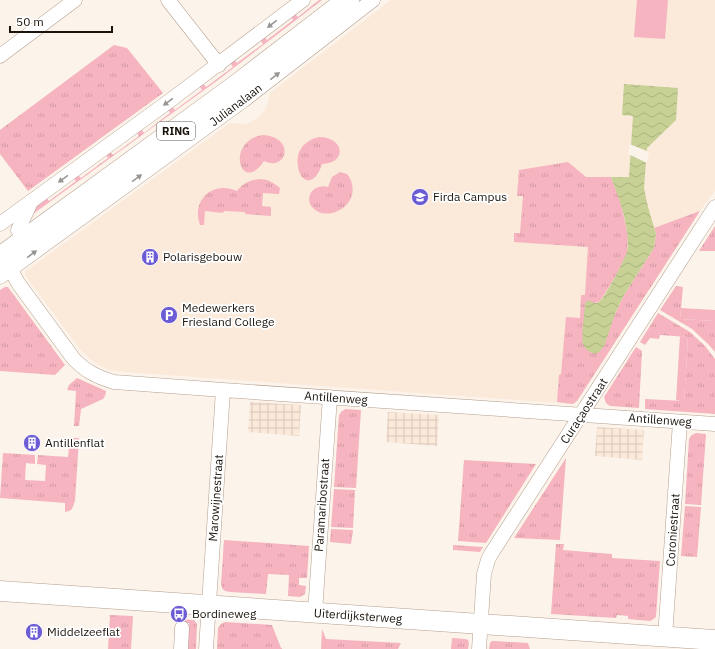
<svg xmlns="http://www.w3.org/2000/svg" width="715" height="649" viewBox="0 0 715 649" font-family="'IBM Plex Sans',sans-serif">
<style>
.built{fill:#fbe9da}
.industrial{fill:url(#industrial-grid)}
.grass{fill:url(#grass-tufts)}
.garden{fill:#f6b4c0}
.water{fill:url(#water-waves)}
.pier{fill:#fcf3eb}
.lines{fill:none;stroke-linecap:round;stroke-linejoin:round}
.street-casing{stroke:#b59f8d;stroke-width:15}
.secondary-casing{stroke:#b59f8d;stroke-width:21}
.primary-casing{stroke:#b59f8d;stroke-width:23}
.street{stroke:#fff;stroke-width:14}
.secondary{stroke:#fff;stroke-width:20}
.primary{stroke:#fff;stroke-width:22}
.oneway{fill:#989592}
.labels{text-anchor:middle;stroke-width:3.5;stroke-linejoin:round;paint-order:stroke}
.shield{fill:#fff;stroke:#5f5a56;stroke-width:1}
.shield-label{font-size:11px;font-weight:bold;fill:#1b140d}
.street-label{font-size:12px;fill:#1b140d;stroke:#fff}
.poi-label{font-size:12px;fill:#1b140d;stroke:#fff;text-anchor:start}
</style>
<defs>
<pattern id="industrial-grid" width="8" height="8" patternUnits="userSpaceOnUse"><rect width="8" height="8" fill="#fbe9da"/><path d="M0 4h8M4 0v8" fill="none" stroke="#d7c7ba"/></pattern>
<pattern id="grass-tufts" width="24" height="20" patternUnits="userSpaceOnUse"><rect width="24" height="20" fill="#f6b4c0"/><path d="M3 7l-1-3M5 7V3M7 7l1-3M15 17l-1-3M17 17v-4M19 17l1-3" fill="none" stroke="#d29aa4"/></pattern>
<pattern id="water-waves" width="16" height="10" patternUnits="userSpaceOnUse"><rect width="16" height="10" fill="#c7d195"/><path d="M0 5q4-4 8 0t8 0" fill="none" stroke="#aab37f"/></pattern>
</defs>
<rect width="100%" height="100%" fill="#fcf3eb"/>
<path class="built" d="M391 0H715V191L700 211 577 401 573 404 124 372 109 370 98 365 90 359 79 348 25 275 26 271 230 123 246 124 258 118 265 110 268 103 270 93Z"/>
<path class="industrial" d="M250 402 301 405 299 436 248 432Z
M388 412 439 415 437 446 386 442Z
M597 427 644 430 642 460 595 456Z"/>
<path class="grass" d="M319 0H322L218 80 33 214C34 207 40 201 45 196L49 201 76 181 72 176 76 173 81 178 108 158 105 153 109 150 113 155 139 136 135 130 140 127 144 133 170 113 167 108 171 105 175 110 202 90 198 84 202 82 206 87 233 67 229 61 233 58 237 63 263 44 259 38 263 35 267 40 293 20 290 15 293 12 298 17Z
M114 45 127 48 163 93 28 191 0 154V130Z
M263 135C296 137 287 172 264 161 241 196 224 141 263 135Z
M319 137C344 137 348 163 322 164 320 171 313 186 303 178 300 175 298 170 298 166 295 151 305 140 319 137Z
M568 162 586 177H611L621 203 628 236 627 253 617 274 600 301 595 303H585L615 314 624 295 654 248 656 234 654 228 700 211 577 401 573 404 557 402 559 375 561 374 566 317 580 318 581 295H585L588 247 514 242V233H520L523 196H517L519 170Z
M340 172 347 174C353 181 354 190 351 198 345 212 323 220 312 207 306 200 310 189 319 187 322 186 325 186 328 187L332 177Z
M260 179C268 179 274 183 280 188L279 194 263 193 262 206 271 207V216L245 214V212L224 211 223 213 205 211 204 225H200C191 200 213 180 237 191 243 183 250 180 260 179Z
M715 226V251H699Z
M676 286 683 287 680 319 715 321V352L708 344 692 329 660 310Z
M5 287H8L65 365 55 375 0 371V290Z
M658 313 690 332 705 346 715 359V414L645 409V399L684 401 688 337 660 335 659 339 650 338 645 345 640 342Z
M636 347 642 351 639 408 610 406 606 403 604 397Z
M77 378 106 391C106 394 105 396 103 399L81 409 79 426H74L76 391 67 390 69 385Z
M345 409 361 410 356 488 334 487 339 415 341 412Z
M696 433 706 434 701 505 685 504 689 439 692 435Z
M70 438H79L75 501 72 509 69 511 65 512V503L0 498 3 453 35 455V464L26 463 25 480 45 481 46 465 37 464 38 455 68 457Z
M566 458 560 540 514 538Z
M464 460 536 464 486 543 458 541Z
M334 489 355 490 353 528 331 527Z
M685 506 701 507 697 557 681 556Z
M331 529 353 530 351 544 330 542Z
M224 540 309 546 307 578H299V585L306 586 305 594 300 597 288 596 289 575 268 574 266 594 230 592C224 591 222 590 221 584Z
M556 544H564L563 550 612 554V558L660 561 656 617 652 620 650 621 628 619V616L617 615 616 618 551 614Z
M453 545 483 547 480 552 453 550Z
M110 615 133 616 131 649H108Z
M177 619 194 620 197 624 196 649H187L189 623 177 622Z
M225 622 272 625 281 648H282V649H217L218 628 221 624Z
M322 629 326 639 401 643 398 649H321Z
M452 638 465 639 468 640 469 643 468 649H451Z
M492 641H494L528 643 530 649H489L490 643Z"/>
<path class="garden" d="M637 0H668L665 39 634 37Z
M681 308 715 310V321L680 319Z
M680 336 688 337 684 402 676 400Z"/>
<path class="water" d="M624 84 678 88 676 120 647 148 644 188 648 207 656 234 654 248 624 295 615 314 604 346 600 351 595 354C590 352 585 350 583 344 581 336 585 312 585 303L589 300C597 307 601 301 605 294 612 283 618 272 623 261 624 258 626 255 627 252 631 229 619 198 611 177H629L633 116 622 115Z"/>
<path class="pier" d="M630 144 649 152 647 163 628 154Z"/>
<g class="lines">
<defs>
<path id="street" d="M168 0 219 65
M0 56 75 0
M0 224 172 99 303 0
M18 230 31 202
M11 270 18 283 73 358C85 371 97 377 114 382L223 390 715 424
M0 277 244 100 373 0
M315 612 330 397
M665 637 680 422
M181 649 182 628
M206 649 223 390
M479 649 484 574 488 560 491 554 715 207"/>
<path id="secondary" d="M0 591 715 640"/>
<path id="primary" d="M0 258 235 87 348 0"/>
</defs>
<use href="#street" class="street-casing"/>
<use href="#secondary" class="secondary-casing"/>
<use href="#primary" class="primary-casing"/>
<use href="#street" class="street"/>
<use href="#secondary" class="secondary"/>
<use href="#primary" class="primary"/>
</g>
<defs><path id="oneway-solid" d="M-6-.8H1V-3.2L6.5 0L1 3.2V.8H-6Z"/></defs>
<g class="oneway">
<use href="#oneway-solid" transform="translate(272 24) rotate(142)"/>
<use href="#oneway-solid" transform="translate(275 76) rotate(-38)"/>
<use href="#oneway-solid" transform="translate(168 102) rotate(144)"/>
<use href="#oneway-solid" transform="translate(137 178) rotate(-36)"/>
<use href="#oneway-solid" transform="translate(63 179) rotate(144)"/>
<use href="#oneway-solid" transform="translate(32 254) rotate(-36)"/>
</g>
<defs>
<symbol id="university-disc" viewBox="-11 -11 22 22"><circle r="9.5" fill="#6b5bd4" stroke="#fff"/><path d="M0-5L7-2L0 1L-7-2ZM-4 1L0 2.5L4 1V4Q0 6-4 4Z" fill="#fff"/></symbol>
<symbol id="building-disc" viewBox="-11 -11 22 22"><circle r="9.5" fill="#6b5bd4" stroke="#fff"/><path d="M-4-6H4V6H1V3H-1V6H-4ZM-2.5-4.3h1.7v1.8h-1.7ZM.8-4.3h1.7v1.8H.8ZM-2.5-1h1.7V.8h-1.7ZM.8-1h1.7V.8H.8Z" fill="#fff"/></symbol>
<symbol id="parking-disc" viewBox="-11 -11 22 22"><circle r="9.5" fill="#6b5bd4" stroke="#fff"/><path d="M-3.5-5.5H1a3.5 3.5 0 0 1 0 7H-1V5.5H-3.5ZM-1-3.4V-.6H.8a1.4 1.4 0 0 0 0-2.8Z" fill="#fff"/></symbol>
<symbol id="bus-disc" viewBox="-11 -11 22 22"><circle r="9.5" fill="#6b5bd4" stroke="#fff"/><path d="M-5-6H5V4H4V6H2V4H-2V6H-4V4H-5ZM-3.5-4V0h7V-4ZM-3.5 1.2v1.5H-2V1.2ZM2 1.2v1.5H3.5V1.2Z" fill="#fff"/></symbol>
</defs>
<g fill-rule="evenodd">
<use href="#university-disc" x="410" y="187" width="20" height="20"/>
<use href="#building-disc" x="140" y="247" width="20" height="20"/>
<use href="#parking-disc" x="159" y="305" width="20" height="20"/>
<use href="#building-disc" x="22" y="433" width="20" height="20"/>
<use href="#bus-disc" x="169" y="604" width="20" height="20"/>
<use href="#building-disc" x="24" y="622" width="20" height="20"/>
</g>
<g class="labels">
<rect class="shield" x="157" y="122" width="38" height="18" rx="3"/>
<g class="shield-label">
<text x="176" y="135">RING</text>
</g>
<g class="street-label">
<text transform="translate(236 105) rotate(-37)" y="4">Julianalaan</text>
<text transform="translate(336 398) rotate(4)" y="4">Antillenweg</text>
<text transform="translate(584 411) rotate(-57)" y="4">Curaçaostraat</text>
<text transform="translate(660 420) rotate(4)" y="4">Antillenweg</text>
<text transform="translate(216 498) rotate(-86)" y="4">Marowijnestraat</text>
<text transform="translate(322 505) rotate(-86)" y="4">Paramaribostraat</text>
<text transform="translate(673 530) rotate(-86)" y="4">Coroniestraat</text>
<text transform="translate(358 616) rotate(4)" y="4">Uiterdijksterweg</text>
</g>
<g class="poi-label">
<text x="433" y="201">Firda Campus</text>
<text x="163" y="261">Polarisgebouw</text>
<text x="182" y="312">Medewerkers<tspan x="182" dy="14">Friesland College</tspan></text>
<text x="45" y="447">Antillenflat</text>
<text x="192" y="618">Bordineweg</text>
<text x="47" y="636">Middelzeeflat</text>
</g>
</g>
<path d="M10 26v6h102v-6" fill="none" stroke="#1b140d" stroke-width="2"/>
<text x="16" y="26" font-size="12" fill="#1b140d" stroke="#ffffff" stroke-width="3" paint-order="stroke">50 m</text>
</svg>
